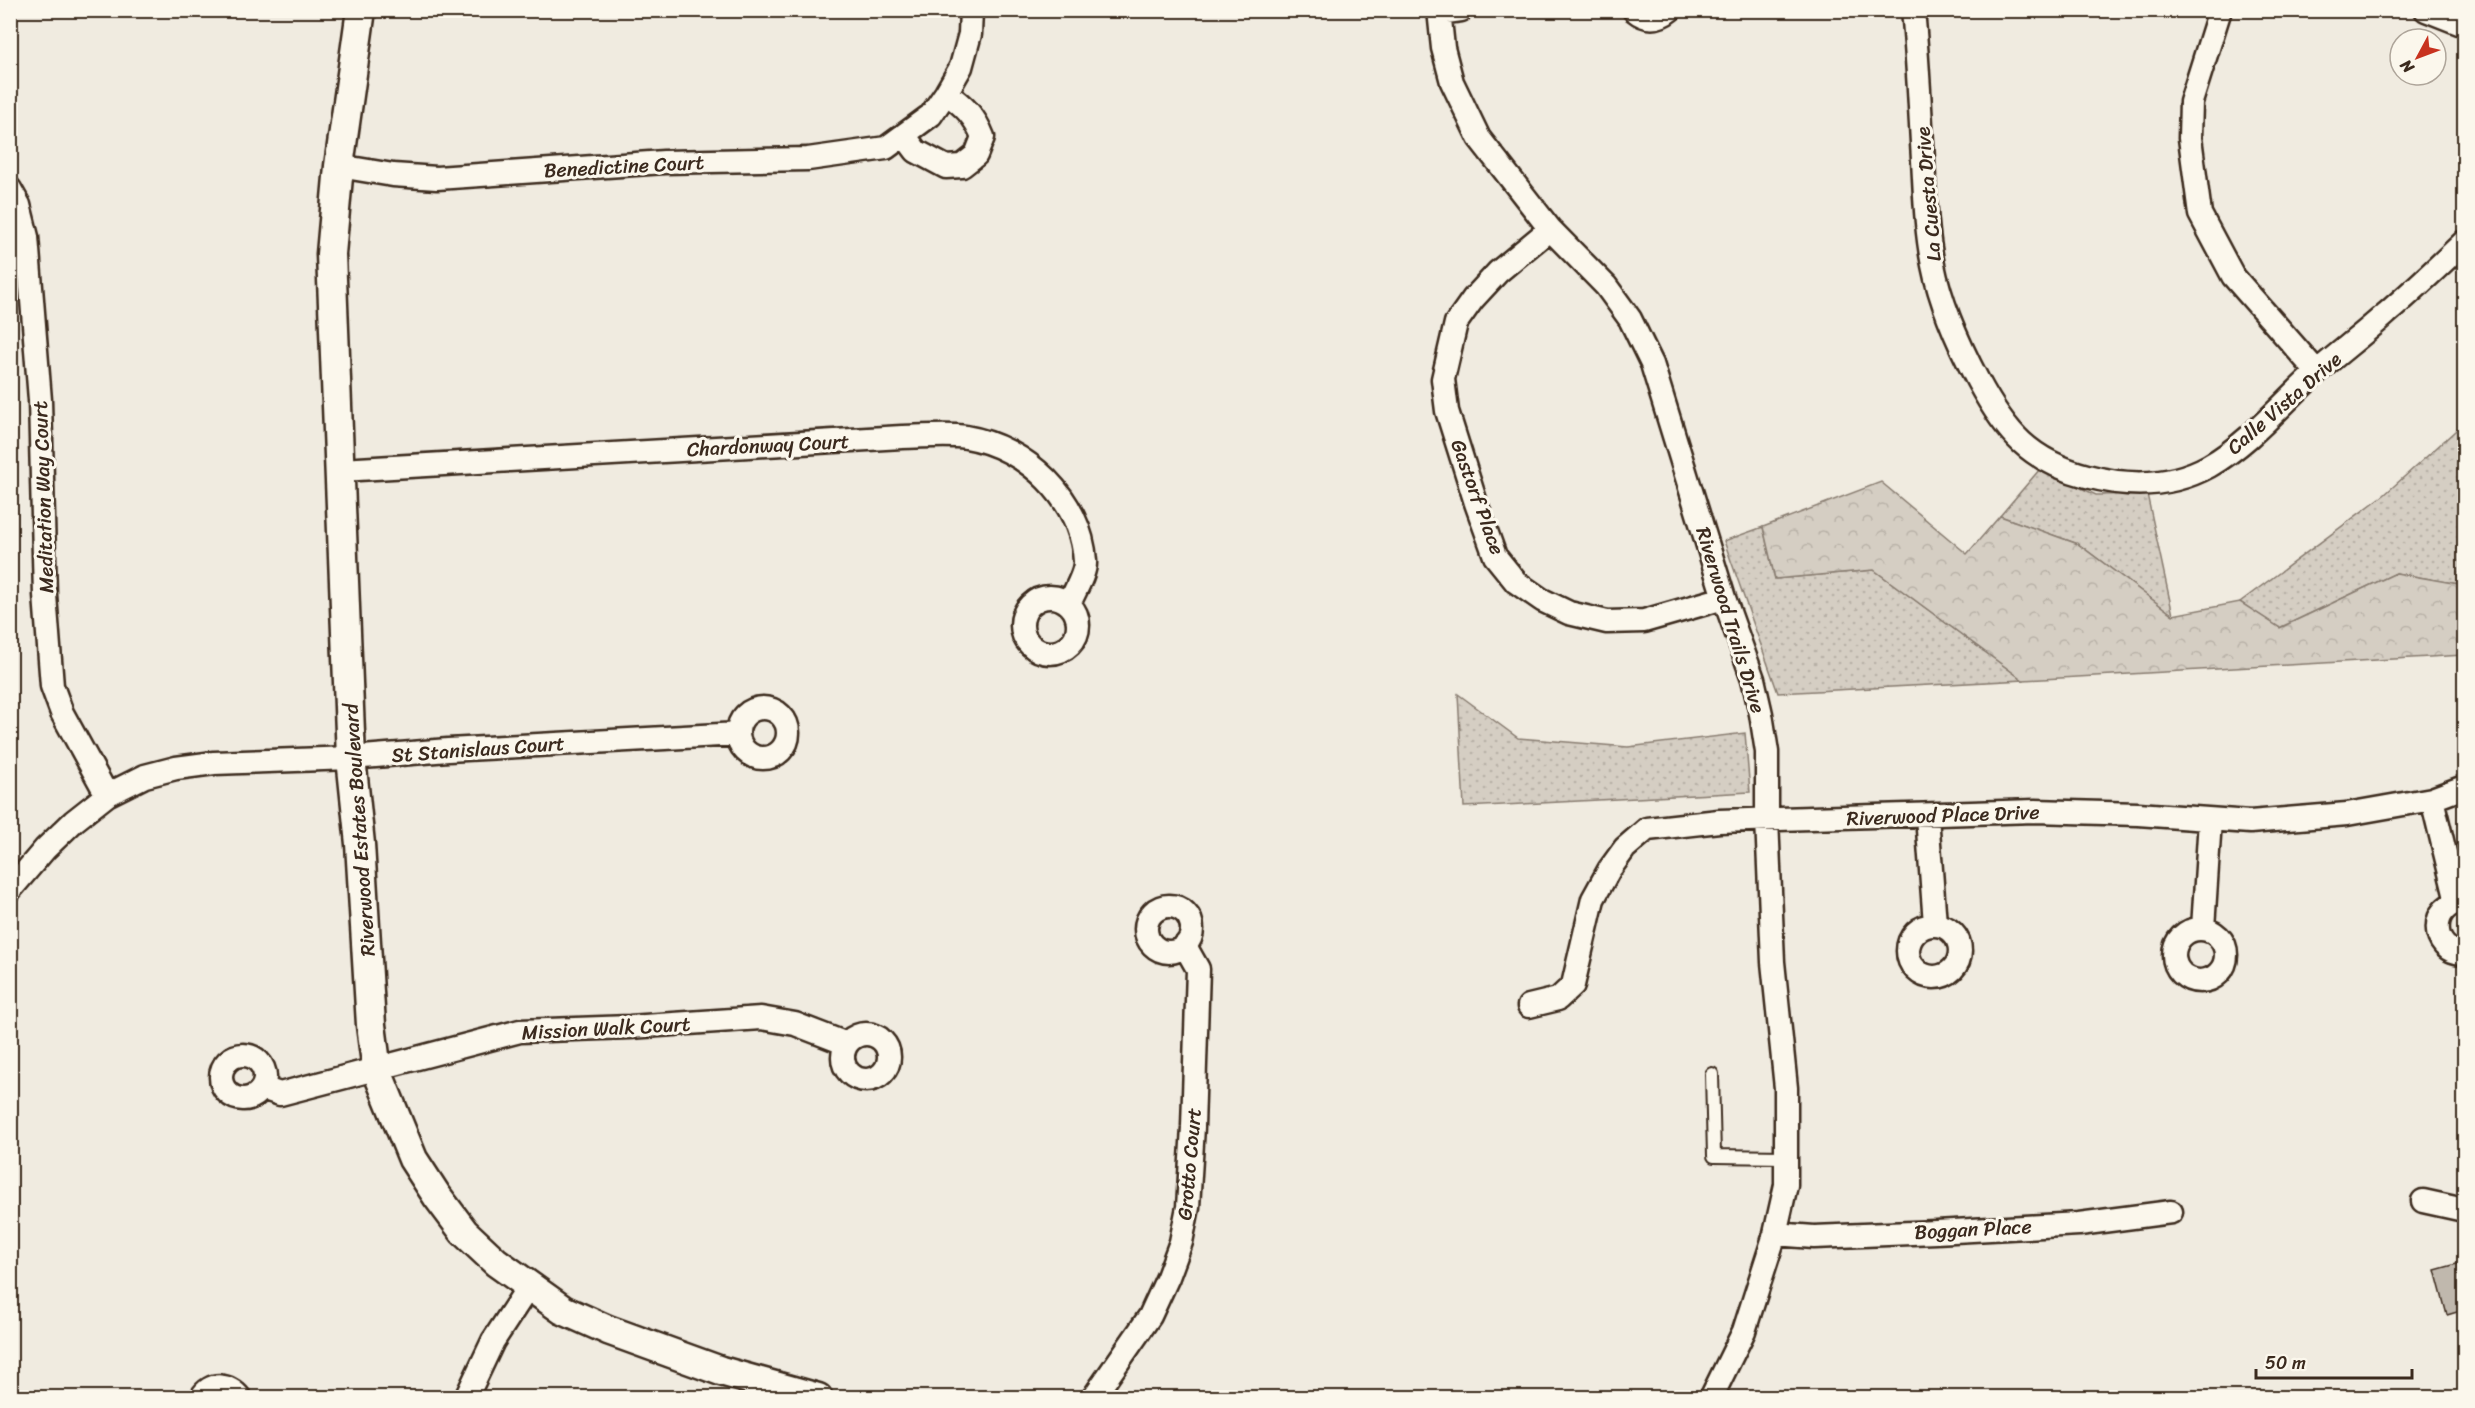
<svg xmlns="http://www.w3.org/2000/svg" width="2475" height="1408" viewBox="0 0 2475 1408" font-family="Sriracha,sans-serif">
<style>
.grass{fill:url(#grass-dots);stroke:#887c70;stroke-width:1.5}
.forest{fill:url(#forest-crowns);stroke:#887c70;stroke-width:1.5}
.building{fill:#c0b8ad;stroke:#3b2a1e;stroke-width:1.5}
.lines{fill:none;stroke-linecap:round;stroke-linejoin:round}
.service-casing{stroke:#3b2a1e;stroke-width:16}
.minor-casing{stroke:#3b2a1e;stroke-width:27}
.tertiary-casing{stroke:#3b2a1e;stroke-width:33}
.service{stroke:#fbf7ec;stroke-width:12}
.minor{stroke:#fbf7ec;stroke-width:22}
.tertiary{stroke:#fbf7ec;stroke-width:28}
.labels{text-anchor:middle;stroke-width:6;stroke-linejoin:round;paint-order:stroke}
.street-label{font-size:20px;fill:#3b2a1e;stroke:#fbf7ec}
</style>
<defs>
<pattern id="grass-dots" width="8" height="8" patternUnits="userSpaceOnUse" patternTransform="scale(1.5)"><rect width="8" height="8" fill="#d5cec3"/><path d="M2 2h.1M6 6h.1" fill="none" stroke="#b8b1a7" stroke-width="1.8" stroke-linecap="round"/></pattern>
<pattern id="forest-crowns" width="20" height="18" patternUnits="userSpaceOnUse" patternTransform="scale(1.5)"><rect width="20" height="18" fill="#d5cec3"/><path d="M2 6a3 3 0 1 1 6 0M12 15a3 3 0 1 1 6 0" fill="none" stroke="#b8b1a7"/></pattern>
</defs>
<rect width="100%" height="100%" fill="#f0ebe0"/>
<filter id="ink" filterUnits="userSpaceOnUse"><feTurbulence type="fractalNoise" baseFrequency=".0167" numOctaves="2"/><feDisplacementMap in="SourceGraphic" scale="12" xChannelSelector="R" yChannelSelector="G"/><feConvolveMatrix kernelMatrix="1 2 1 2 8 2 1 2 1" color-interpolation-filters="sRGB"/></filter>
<g filter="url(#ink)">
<path class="grass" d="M2464 423V585L2396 573 2279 628 2240 602 2384 495Z
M2040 469 2096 495 2147 494 2173 615 2078 544 2000 516Z
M1763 527 1775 579 1874 570 2023 680 1778 693 1724 541Z
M1458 694 1518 738 1628 747 1745 733 1750 792 1464 807Z"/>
<path class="forest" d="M1881 482 1967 554 2000 516 2078 544 2173 615 2240 602 2280 628 2396 573 2464 585V655L2023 680 1874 570 1775 579 1763 527Z"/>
<path class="building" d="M2464 1262V1310L2447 1315 2435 1270Z"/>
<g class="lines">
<defs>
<path id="service" d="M1712 1074 1714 1156 1785 1157"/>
<path id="minor" d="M1439 10 1443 48 1452 82 1479 138 1550 229 1606 286 1630 319 1652 364 1724 598 1753 679 1761 714 1767 752V819L1773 962 1786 1088V1185L1775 1234 1744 1331 1711 1398
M1634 10C1646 20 1658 20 1670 10
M1913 10C1918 60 1920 110 1923 160 1925 195 1926 231 1933 265 1941 306 1959 345 1978 381 2006 433 2030 461 2087 476 2128 487 2171 487 2209 466 2251 442 2282 403 2318 371 2341 351 2365 333 2387 313 2414 290 2439 266 2464 242
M2220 10 2191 102 2190 138 2200 214 2233 276 2317 372
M2426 10 2464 25
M1439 13 1461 10
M904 135 916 151 946 167 962 166 976 155 983 137C975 116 963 105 946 93
M339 166 393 175 437 178 664 162 808 159 886 148 931 115 946 93 961 67 970 34 971 10
M10 189 19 205 27 237 40 400 45 595 52 686 62 713 107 795
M1550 229 1498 272 1473 299 1456 323 1443 379 1447 411 1476 503 1495 556 1516 582 1542 600 1569 613 1607 622 1644 621 1724 598
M341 470 902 437C922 437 945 434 966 437 1026 447 1081 499 1085 561 1086 573 1074 592 1069 604
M1022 625a28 28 0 1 1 56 0a28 28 0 1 1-56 0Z
M738 733a25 25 0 1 1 50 0a25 25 0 1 1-50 0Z
M2432 799 2457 902
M1927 816 1935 924
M10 890 45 849 74 821 107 795 145 776 176 768 214 763 351 758 448 750 738 734
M2464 902C2429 902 2429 953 2464 953
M1146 929a23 23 0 1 1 46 0a23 23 0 1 1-46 0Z
M1908 951a26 26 0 1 1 52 0a26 26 0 1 1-52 0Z
M2203 928 2210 820
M2174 955a26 26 0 1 1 52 0a26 26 0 1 1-52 0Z
M1529 1006 1558 999 1573 985 1593 899 1609 870 1625 848 1647 829 1719 821 2035 811 2138 814 2250 822 2347 814 2432 799 2464 787
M843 1057a23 23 0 1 1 46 0a23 23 0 1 1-46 0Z
M221 1077a22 22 0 1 1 44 0a22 22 0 1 1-44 0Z
M262 1088 280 1094 520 1031 630 1027 761 1018 795 1024 847 1044
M2423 1201 2464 1210
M1775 1234 1814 1237 1936 1232 2079 1224 2171 1212
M201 1398C211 1381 229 1384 240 1398
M466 1398 493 1341 529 1286
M1093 1398 1150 1316 1168 1277 1181 1242 1188 1207 1193 1127 1198 969 1185 946"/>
<path id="tertiary" d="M361 10 339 166 331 254 351 758 360 844 371 1025 377 1071 413 1159 437 1196 464 1232 496 1262 563 1310 608 1330 721 1371 818 1398"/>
</defs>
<use href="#service" class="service-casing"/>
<use href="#minor" class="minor-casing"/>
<use href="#tertiary" class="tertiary-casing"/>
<use href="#service" class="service"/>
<use href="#minor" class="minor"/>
<use href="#tertiary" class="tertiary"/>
</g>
</g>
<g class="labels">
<g class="street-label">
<text transform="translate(624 166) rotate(-3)" y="7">Benedictine Court</text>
<text transform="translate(1928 194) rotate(-95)" y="7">La Cuesta Drive</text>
<text transform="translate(2284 403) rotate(-41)" y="7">Calle Vista Drive</text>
<text transform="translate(768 445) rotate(-3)" y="7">Chardonway Court</text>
<text transform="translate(43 497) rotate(-92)" y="7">Meditation Way Court</text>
<text transform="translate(1478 497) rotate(70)" y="7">Gastorf Place</text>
<text transform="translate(1731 620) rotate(73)" y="7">Riverwood Trails Drive</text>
<text transform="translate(478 749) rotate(-4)" y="7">St Stanislaus Court</text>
<text transform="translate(1943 815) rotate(-2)" y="7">Riverwood Place Drive</text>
<text transform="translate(359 830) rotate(-94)" y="7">Riverwood Estates Boulevard</text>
<text transform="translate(606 1028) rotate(-3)" y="7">Mission Walk Court</text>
<text transform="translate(1189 1164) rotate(-85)" y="7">Grotto Court</text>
<text transform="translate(1973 1229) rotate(-3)" y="7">Boggan Place</text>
</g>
</g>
<rect width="2475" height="1408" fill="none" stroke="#fbf7ec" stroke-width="36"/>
<rect x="18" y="18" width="2439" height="1372" fill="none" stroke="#3b2a1e" stroke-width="2" filter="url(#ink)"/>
<g transform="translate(2418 57) rotate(229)"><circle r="28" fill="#fbf7ec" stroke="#aea59a" stroke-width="1.5"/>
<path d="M0-4.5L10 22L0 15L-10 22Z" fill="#c8321e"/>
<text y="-9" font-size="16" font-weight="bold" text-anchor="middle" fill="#3b2a1e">N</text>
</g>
<path d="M2256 1369v9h156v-9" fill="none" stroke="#3b2a1e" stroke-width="3"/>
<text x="2265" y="1369" font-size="18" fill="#3b2a1e" stroke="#fbf7ec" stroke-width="4.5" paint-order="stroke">50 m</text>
</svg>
